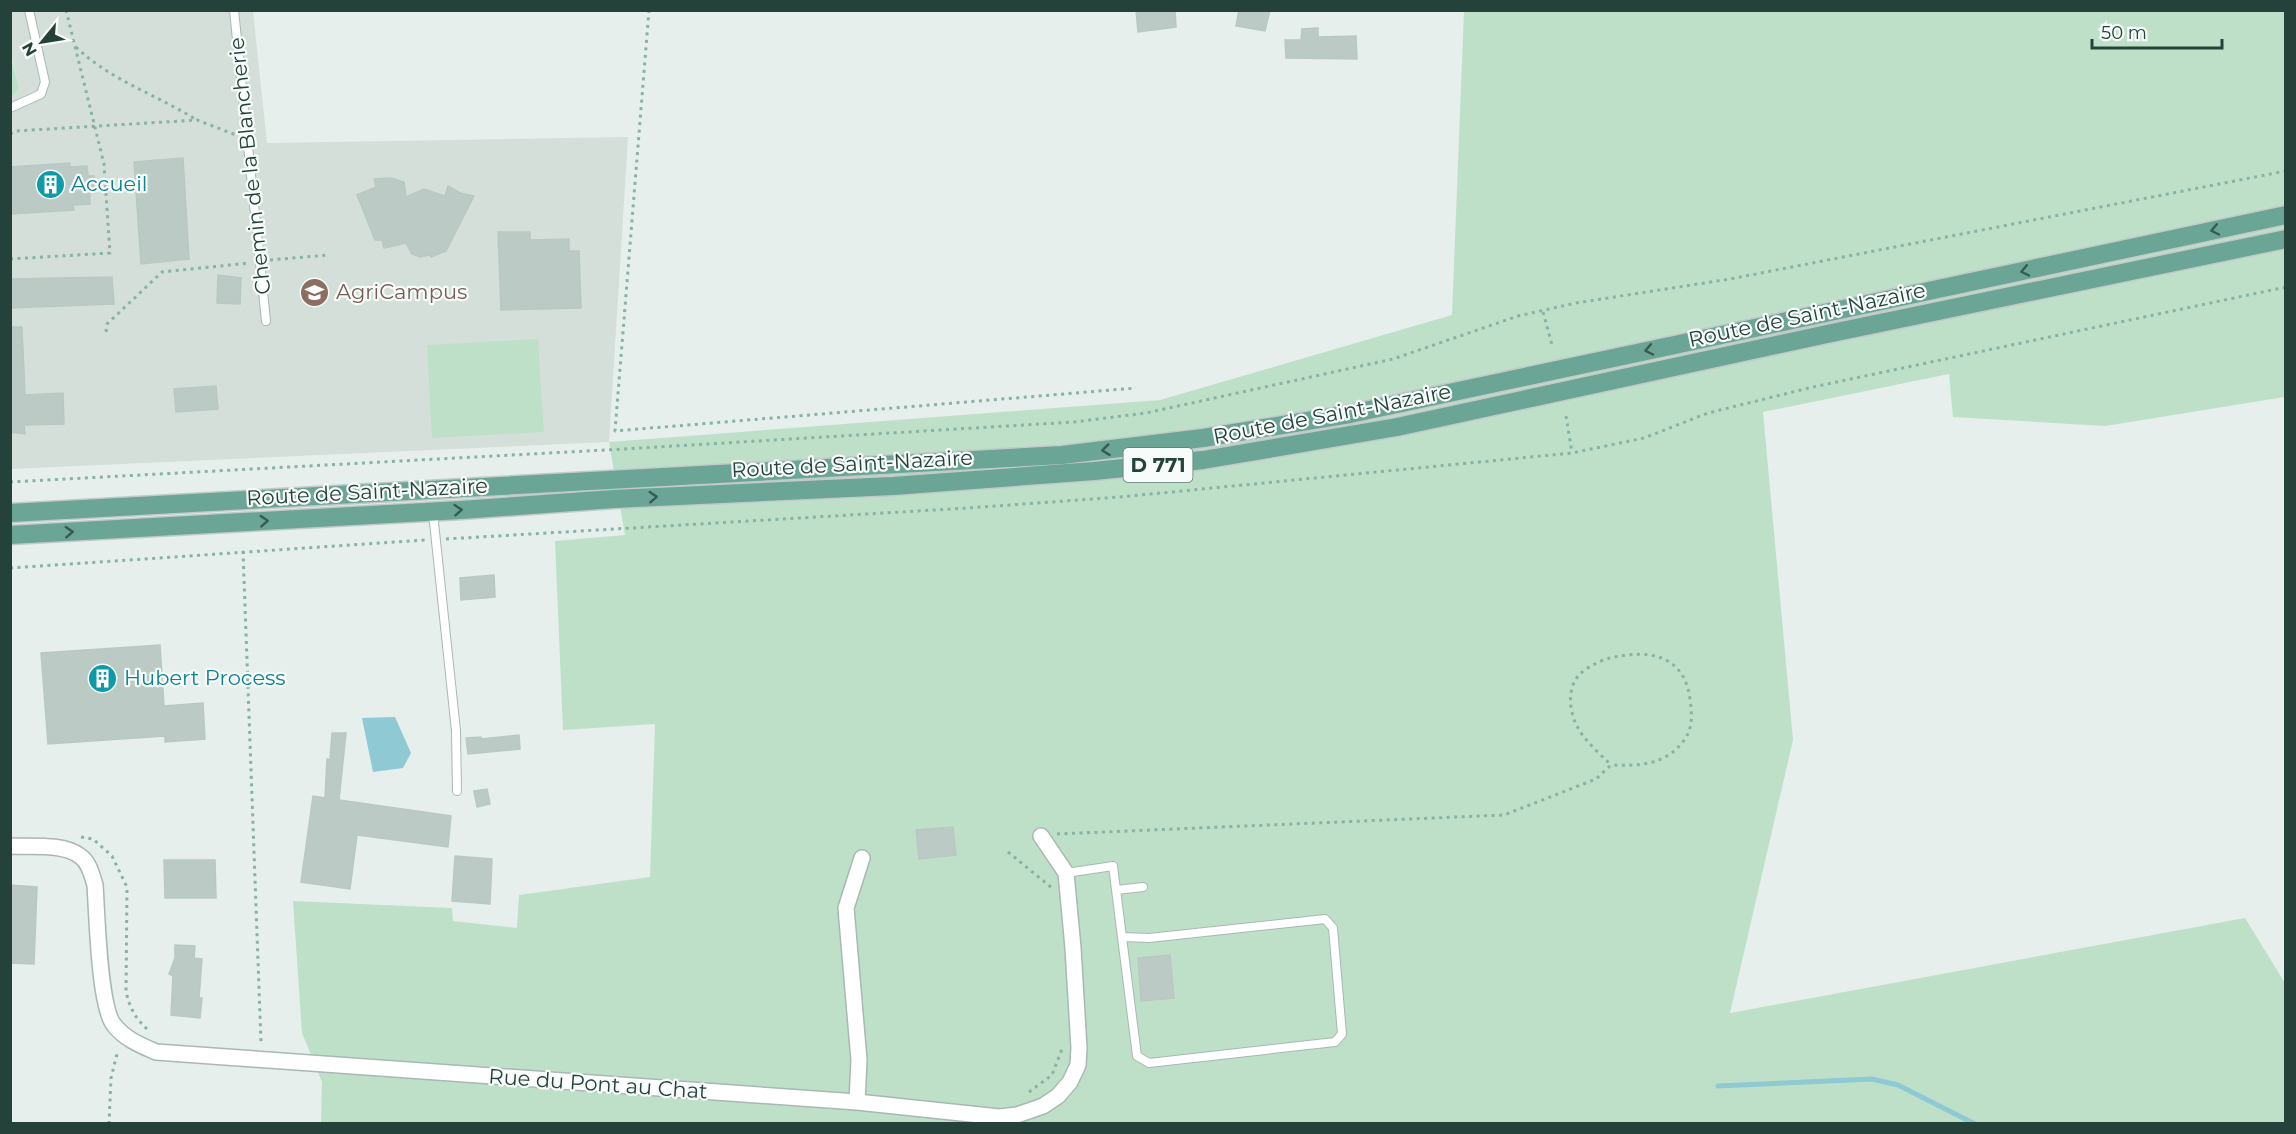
<svg xmlns="http://www.w3.org/2000/svg" width="2296" height="1134" viewBox="0 0 2296 1134" font-family="Montserrat,sans-serif">
<style>
.built{fill:#d4dfda}
.green{fill:#bfe0c8}
.water{fill:#8ec9d4}
.lines{fill:none;stroke-linecap:round;stroke-linejoin:round}
.stream{stroke:#8ec9d4;stroke-width:5}
.building{fill:#bbcac4;stroke:#b8c9c2;stroke-width:1.5}
.service-casing{stroke:#a8b8b2;stroke-width:10}
.minor-casing{stroke:#a8b8b2;stroke-width:18}
.primary-casing{stroke:#c2cac8;stroke-width:21}
.path{stroke:#86b3a5;stroke-width:3;stroke-dasharray:3 4.5;stroke-linecap:butt}
.service{stroke:#fff;stroke-width:8}
.minor{stroke:#fff;stroke-width:15}
.primary{stroke:#6aa596;stroke-width:18}
.oneway{stroke:#365b51}
.labels{text-anchor:middle;stroke-width:4.5;stroke-linejoin:round;paint-order:stroke}
.shield{fill:#f7fbf9;stroke:#637a73;stroke-width:1.5}
.shield-label{font-size:20px;font-weight:bold;fill:#24423a}
.street-label{font-size:21px;fill:#24423a;stroke:#f7fbf9}
.culture-label{font-size:21px;fill:#0d838f;stroke:#f7fbf9;text-anchor:start}
.education-label{font-size:21px;fill:#785e54;stroke:#f7fbf9;text-anchor:start}
</style>
<rect width="100%" height="100%" fill="#e6efeb"/>
<path class="built" d="M11 11H253L267 143 628 137 609 442 11 469 10 96 15 94 19 87 11 54Z"/>
<path class="green" d="M1464 11H2285V397L2105 426 1953 417 1949 374 1763 412 1793 740 1730 1013 2245 918 2285 983V1123H321L322 1082 302 1033 293 901 452 908 453 921 517 928 519 895 650 877 655 724 563 730 555 541 625 535 609 442 1160 400 1452 315Z
M10 54 19 87 15 94 11 96Z
M538 339 544 432 432 438 427 345Z"/>
<path class="water" d="M395 717 411 753 403 768 373 772 362 718Z"/>
<g class="lines">
<path class="stream" d="M1718 1086 1872 1079 1898 1085 1975 1124"/>
</g>
<path class="building" d="M1136 10H1175L1176 27 1138 32Z
M1239 10H1270L1265 31 1236 26Z
M1318 28V37L1356 36 1357 59 1286 58 1285 40H1301L1302 29Z
M183 158 189 259 141 264 134 162Z
M70 163V167L87 166 88 176H94L95 193 90 192V204L73 205 74 210 10 214V167Z
M391 178 404 182 406 197 424 189 445 196 448 186 460 193 474 196 446 251 431 257 430 255 420 257 412 254 406 243 384 248 382 240H375L357 195 376 187 374 179Z
M498 232H530V240L569 239V251H579L581 308 501 310Z
M218 275 241 278 240 304 217 303Z
M112 277 114 304 10 308V279Z
M10 327H22L25 395 63 393 64 424 24 425 25 434 10 432Z
M216 386 218 409 176 412 174 389Z
M494 575 495 597 461 600 460 578Z
M160 645 164 706 203 703 205 739 165 742V736L48 744 41 653Z
M332 733H346L339 800 451 816 448 847 357 835 350 889 301 882 313 796 325 798 327 759 330 760Z
M519 735 520 749 468 754 466 738 481 737V739Z
M487 789 490 804 477 807 474 791Z
M953 827 956 855 919 859 916 830Z
M455 856 492 859 490 904 452 901Z
M164 860H215L216 898H165Z
M10 885 37 887 34 964 10 963Z
M175 945 195 946 194 958 202 959 199 998H202L200 1018 171 1015 173 976 169 974 175 958Z
M1170 955 1174 998 1141 1001 1138 958Z"/>
<g class="lines">
<defs>
<path id="service" d="M234 10 266 321
M10 108 41 94 45 82 29 10
M433 513 456 731 457 791
M1066 873 1113 866 1137 1056 1149 1063 1335 1042 1342 1034 1333 928 1325 919 1149 938 1122 937
M1116 890 1143 887"/>
<path id="minor" d="M10 846C31 847 63 843 80 856 89 862 92 875 95 885 97 913 99 1007 114 1025 125 1039 140 1045 156 1052L857 1102 999 1117 1017 1115 1043 1106 1058 1096 1070 1082 1078 1065 1079 1048 1073 948 1066 873 1041 836
M857 1102 859 1060 846 908 862 858"/>
<path id="primary" d="M10 513 1062 455 1203 438 1350 414 2286 215
M10 535 461 510 614 499 893 486 1094 471 1203 460 1397 427 1827 334 2286 239"/>
</defs>
<use href="#service" class="service-casing"/>
<use href="#minor" class="minor-casing"/>
<use href="#primary" class="primary-casing"/>
<path class="path" d="M649 10 615 431 1136 388
M76 47C110 80 155 94 195 119
M10 134 16 131 197 120 236 135
M10 259 110 253 104 164 66 10
M270 260 328 255
M1543 312 1552 345
M106 332 107 324 162 272 249 263
M1566 416 1572 453
M10 482 624 449 1074 422 1146 413 1393 359 1518 316 1576 303 1730 279 2286 171
M446 539 968 508 1120 497 1572 453 1644 438 1708 413 1813 387 2286 287
M243 551 261 1043
M10 568 425 540
M1057 834 1504 815 1596 779 1611 765C1640 766 1667 765 1685 739 1693 727 1692 713 1690 699 1684 654 1648 649 1610 658 1599 661 1582 669 1576 679 1567 693 1570 714 1578 728 1586 742 1600 754 1611 765
M81 837 93 839 112 856 127 887 126 992C130 1008 135 1018 147 1029
M1008 852 1052 888
M1029 1092 1052 1075 1062 1049
M109 1124 111 1078 118 1050
M2278 1124 2286 1121"/>
<use href="#service" class="service"/>
<use href="#minor" class="minor"/>
<use href="#primary" class="primary"/>
</g>
<defs><path id="oneway-chevron" d="M-2-3.5L2.5 0L-2 3.5" fill="none" stroke-width="1.6" stroke-linecap="round" stroke-linejoin="round" transform="scale(1.5)"/></defs>
<g class="oneway">
<use href="#oneway-chevron" transform="translate(2215 230) rotate(168)"/>
<use href="#oneway-chevron" transform="translate(2025 271) rotate(168)"/>
<use href="#oneway-chevron" transform="translate(1649 350) rotate(168)"/>
<use href="#oneway-chevron" transform="translate(1106 450) rotate(173)"/>
<use href="#oneway-chevron" transform="translate(653 497) rotate(-3)"/>
<use href="#oneway-chevron" transform="translate(458 510) rotate(-4)"/>
<use href="#oneway-chevron" transform="translate(264 521) rotate(-3)"/>
<use href="#oneway-chevron" transform="translate(69 532) rotate(-3)"/>
</g>
<defs>
<symbol id="building-disc" viewBox="-11 -11 22 22"><circle r="9.5" fill="#0f9aa8" stroke="#f7fbf9"/><path d="M-4-6H4V6H1V3H-1V6H-4ZM-2.5-4.3h1.7v1.8h-1.7ZM.8-4.3h1.7v1.8H.8ZM-2.5-1h1.7V.8h-1.7ZM.8-1h1.7V.8H.8Z" fill="#fff"/></symbol>
<symbol id="school-disc" viewBox="-11 -11 22 22"><circle r="9.5" fill="#8d6e63" stroke="#f7fbf9"/><path d="M0-5L7-2L0 1L-7-2ZM-4 1L0 2.5L4 1V4Q0 6-4 4Z" fill="#fff"/></symbol>
</defs>
<g fill-rule="evenodd">
<use href="#building-disc" x="34" y="168" width="33" height="33"/>
<use href="#school-disc" x="298" y="276" width="33" height="33"/>
<use href="#building-disc" x="86" y="662" width="33" height="33"/>
</g>
<g class="labels">
<rect class="shield" x="1123.5" y="448" width="69" height="34" rx="4.5"/>
<g class="shield-label">
<text x="1158" y="472">D 771</text>
</g>
<g class="street-label">
<text transform="translate(250 166) rotate(-96)" y="7">Chemin de la Blancherie</text>
<text transform="translate(1807 315) rotate(-12)" y="7">Route de Saint-Nazaire</text>
<text transform="translate(1332 414) rotate(-11)" y="7">Route de Saint-Nazaire</text>
<text transform="translate(852 464) rotate(-3)" y="7">Route de Saint-Nazaire</text>
<text transform="translate(367 492) rotate(-3)" y="7">Route de Saint-Nazaire</text>
<text transform="translate(598 1084) rotate(4)" y="7">Rue du Pont au Chat</text>
</g>
<g class="culture-label">
<text x="71" y="191">Accueil</text>
<text x="124" y="685">Hubert Process</text>
</g>
<g class="education-label">
<text x="336" y="299">AgriCampus</text>
</g>
</g>
<rect width="2296" height="1134" fill="none" stroke="#24423a" stroke-width="24"/>
<g transform="translate(42 42) rotate(240)" stroke="#f7fbf9" stroke-width="4.5" paint-order="stroke">
<path d="M0-4.5L10 22L0 15L-10 22Z" fill="#24423a"/>
<text y="-9" font-size="16" font-weight="bold" text-anchor="middle" fill="#24423a">N</text>
</g>
<path d="M2092 39v9h130v-9" fill="none" stroke="#24423a" stroke-width="3"/>
<text x="2101" y="39" font-size="18" fill="#24423a" stroke="#f7fbf9" stroke-width="4.5" paint-order="stroke">50 m</text>
</svg>
